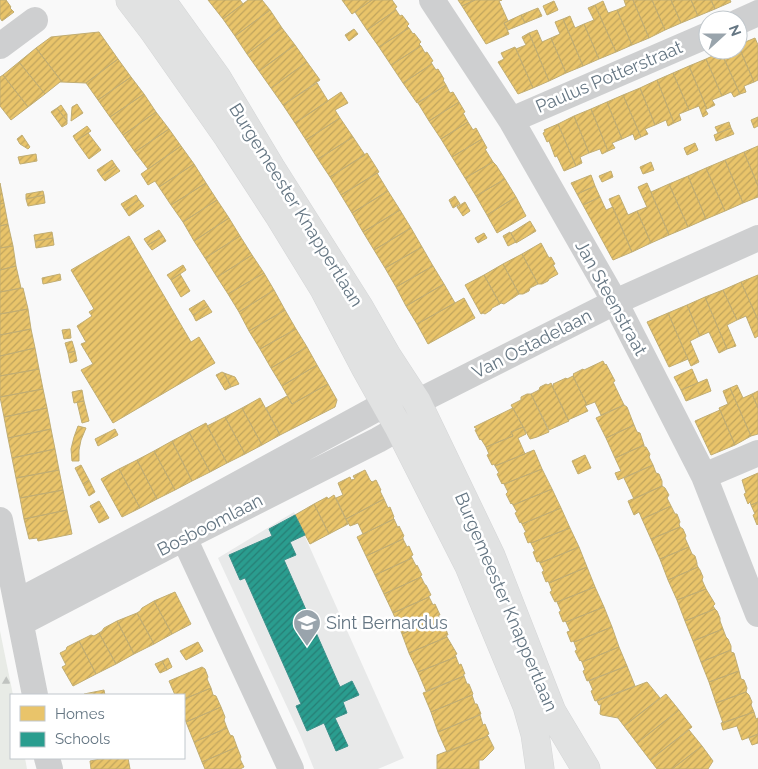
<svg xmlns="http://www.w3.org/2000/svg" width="758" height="769" viewBox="0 0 758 769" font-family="Raleway,sans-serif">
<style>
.built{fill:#e8e9e9}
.green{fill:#e8ebe6}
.forest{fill:url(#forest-firs)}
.homes{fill:url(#homes-hatch);stroke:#c1ad72}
.schools{fill:url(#schools-hatch);stroke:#3c918b}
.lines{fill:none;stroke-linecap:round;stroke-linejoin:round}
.secondary-casing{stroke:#d5d6d7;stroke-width:29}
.street{stroke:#cecfd0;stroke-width:26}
.secondary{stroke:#e1e2e2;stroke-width:28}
.labels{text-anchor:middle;stroke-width:5;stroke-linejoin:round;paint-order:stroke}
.street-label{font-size:18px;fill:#657683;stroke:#fff}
.poi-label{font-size:18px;fill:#657683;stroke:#fff;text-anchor:start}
</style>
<defs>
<pattern id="forest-firs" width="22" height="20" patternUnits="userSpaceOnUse" patternTransform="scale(1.25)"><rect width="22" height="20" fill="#e8ebe6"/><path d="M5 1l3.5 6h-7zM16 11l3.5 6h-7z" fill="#c0c3c0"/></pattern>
<pattern id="homes-hatch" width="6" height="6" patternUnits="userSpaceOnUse" patternTransform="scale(1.25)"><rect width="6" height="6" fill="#e9c46a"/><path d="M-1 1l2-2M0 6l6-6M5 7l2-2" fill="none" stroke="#c0a45d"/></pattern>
<pattern id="schools-hatch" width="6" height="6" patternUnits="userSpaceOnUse" patternTransform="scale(1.25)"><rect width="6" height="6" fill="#2a9d8f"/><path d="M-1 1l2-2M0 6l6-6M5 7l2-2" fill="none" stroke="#277e75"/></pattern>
</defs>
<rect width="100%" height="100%" fill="#f9f9f9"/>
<path class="built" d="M294 512 404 758 378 769H314L301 737 218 558Z"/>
<path class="green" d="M0 631 13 695H11V758H25L27 769H0Z"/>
<path class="forest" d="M7 668 10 683 0 701V670Z"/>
<path class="homes" d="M0 0H6L11 7 10 8 14 12 2 21 0 18Z
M208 0H240L243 4 223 19Z
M248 0H262L270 10 235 36 223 19Z
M342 0H372L352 14Z
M372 0H392L397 7 395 8 396 10 367 30 355 12Z
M458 0H475L462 6Z
M475 0H502L499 1 508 21 504 23 509 34 486 44 462 6Z
M624 0H633L649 38 632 45 617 10 626 6Z
M633 0H652L665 30 649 38Z
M652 0H671L681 23 665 30Z
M671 0H691L698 16 681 23Z
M691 0H711L715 9 698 16Z
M711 0H730L731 2 715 9Z
M554 1 558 10 547 15 543 6Z
M603 1 608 13 617 10 632 45 616 52 595 5Z
M595 5 616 52 599 59 584 24 594 20 588 8Z
M538 8 542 16 525 23 521 15Z
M270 10 282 28 247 54 235 36Z
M396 10 400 16 402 15 409 24 407 26 409 28 379 47 367 30Z
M521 15 525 23 508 30 504 23Z
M570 16 575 28 584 24 599 59 583 66 563 19Z
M563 19 583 66 566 73 551 38 560 34 555 22Z
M282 28 295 45 259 71 247 54Z
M409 28 413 34 414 33 421 42 419 44 421 46 391 65 379 47Z
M354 29 358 34 349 41 345 35Z
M537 30 542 42 551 38 566 73 549 81 529 33Z
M99 32 118 59 86 83 62 82 36 48 51 37Z
M529 33 549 81 533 88 516 49 526 45 522 37Z
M755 38 758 45V80L754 82 738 45Z
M295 45 307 62 271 88 259 71Z
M738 45 754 82 744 86 746 92 740 94 721 52 726 50H738Z
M421 46 425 53 427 52 433 61 431 62 432 64 403 83 391 65Z
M515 47 533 88 518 94 498 62 504 59 501 53Z
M36 48 62 82H60L45 94 19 62Z
M721 52 740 94 734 97 731 92 722 96 706 59Z
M118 59 131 77 98 100 86 83Z
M706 59 722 96 712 100 715 105 707 109 689 66Z
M19 62 45 94 28 107 3 75Z
M307 62 320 80 283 105 271 88Z
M432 64 436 70 438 69 444 79 443 80 446 85 417 103 403 83Z
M689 66 707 109H705L708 114 703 117 699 106 689 110 673 73Z
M673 73 689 110 679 114 681 120 674 123 657 80Z
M3 75 28 107 11 120 0 106V77Z
M131 77 144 94 110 117 98 100Z
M657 80 674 123 668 126 666 120 655 125 640 88Z
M317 83 328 101 295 123 283 105Z
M446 85 450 93 453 92 459 102 429 121 418 103Z
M640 88 655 125 645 129 648 134 641 137 623 95Z
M341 92 348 103 335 110 340 118 306 140 295 123Z
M144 94 156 112 123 135 110 117Z
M623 95 641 137 635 140 633 134 622 139 607 102Z
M459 102 465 112 463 113 468 122 441 139 429 121Z
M607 102 622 139 612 143 615 148 608 151 591 109Z
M77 104 83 113 71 121 72 107Z
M61 105 67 114V121L57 108Z
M57 108 67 121V124L62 127 51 112Z
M591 109 608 151 602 154 600 149 589 153 574 116Z
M156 112 169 129 135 152 123 135Z
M574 116 589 153 580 157 582 163 576 166 558 124Z
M758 117V126L754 128 751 120Z
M340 118 353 137 318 159 306 140Z
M468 122 473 130 476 128 482 139 452 157 441 139Z
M729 122 731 128 718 133 715 127Z
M558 124 576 166 564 171 557 156 555 157 549 141 547 142 543 133 545 132 544 130Z
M87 126 91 131 76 141 73 136Z
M731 128 734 134 716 141 714 135Z
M169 129 181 146 148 169 135 152Z
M88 133 101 150 89 159 76 141Z
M22 135 30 147 28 149 20 144 17 139Z
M353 137 365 155 330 177 318 159Z
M482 139 487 148 485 149 493 162 465 178 452 157Z
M695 143 698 150 687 155 684 148Z
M181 146 194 164 159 187 155 181 148 185 141 174Z
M758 146V186L744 152Z
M744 152 758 186V197L743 203 725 160Z
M367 153 379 172 341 195 330 177Z
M36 154 37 161 20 164 18 157Z
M112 160 116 166 101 176 97 170Z
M725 160 743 203 725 211 706 168Z
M493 162 496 165 505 179 476 196 465 178Z
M651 162 654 170 643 174 640 167Z
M194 164 206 183 171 205 159 187Z
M116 166 120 171 105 181 101 176Z
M706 168 725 211 706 219 688 176Z
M611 171 613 177 602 182 599 176Z
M377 173 388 191 352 213 341 195Z
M591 175 595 186 577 194 571 183Z
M688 176 706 219 688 227 669 184Z
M505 179 516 197 487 215 476 196Z
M0 183 4 203 0 204Z
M206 183 217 200 183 222 171 205Z
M647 183 669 235 651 243 637 211 647 207 638 187Z
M669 184 688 227 669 235 651 192Z
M595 186 600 197 583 205 577 194Z
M43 191 44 195 26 199V194Z
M388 191 400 210 363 232 352 213Z
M44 195 45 203 28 206 26 199Z
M136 195 139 200 125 210 121 204Z
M619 195 628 215 637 211 651 243 632 252 609 199Z
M455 196 460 204 453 208 449 200Z
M516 197 526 216 497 233 487 215Z
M600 197 606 210 613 207 632 252 613 260 583 205Z
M139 200 144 206 129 216 125 210Z
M217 200 229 218 194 241 183 222Z
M465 202 470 211 463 216 457 207Z
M4 203 8 224 0 226V204Z
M400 210 411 228 374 250 363 232Z
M229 218 240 236 205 258 194 241Z
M530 221 536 231 516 243 511 233Z
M8 224 13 246 0 248V226Z
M411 228 422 247 385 268 374 250Z
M159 230 163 236 148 245 144 239Z
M52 232 53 238 35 241 34 235Z
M510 232 516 242 508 246 503 236Z
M484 233 487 238 478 243 475 238Z
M129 236 191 342 199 337 215 363 113 423 81 370 93 364 81 344 86 342 77 326 92 316 89 312 94 309 71 270Z
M163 236 166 241 152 250 148 245Z
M240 236 252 255 217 277 205 258Z
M53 238 54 245 36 248 35 241Z
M541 243 549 258 551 257 555 264 553 265 558 274 549 279 548 281 542 284H538L522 254Z
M13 246 16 266 0 270V248Z
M422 247 433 266 396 287 385 268Z
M522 254 538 284 530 288 529 291 523 294H519L503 264Z
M252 255 264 273 228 294 217 277Z
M503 264 519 294 504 304 501 303 500 304 484 275Z
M183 265 186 270 171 280 167 275Z
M16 266 21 288 0 292V270Z
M433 266 444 284 406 306 396 287Z
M264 273 274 290 239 312 228 294Z
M60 274 61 280 43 284 42 278Z
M180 274 190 291 181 297 171 280Z
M484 275 500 304 492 308 491 310 485 314 483 313 481 314 465 285Z
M758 275V320L741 282Z
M741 282 758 320V336L755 338 746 316 737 320 723 290Z
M444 284 455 303 417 324 406 306Z
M23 288 28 309 0 314V292Z
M274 290 285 310 249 331 239 312Z
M723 290 737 320 727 325 736 346 727 349 705 297Z
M705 297 727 349 719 353 709 332 700 336 687 305Z
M464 298 475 318 428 344 417 324Z
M204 300 208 306 193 315 189 309Z
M687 305 700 336 690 341 699 362 691 366 668 313Z
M208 306 212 312 196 321 193 315Z
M28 309 31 329 0 335V314Z
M285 310 296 329 260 349 249 331Z
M668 313 688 359 669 367 647 322Z
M31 329 35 348 0 356V335Z
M70 329 71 338 64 339 62 330Z
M296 329 307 347 271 368 260 349Z
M72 341 75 351 68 353 65 343Z
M307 347 317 365 282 386 271 368Z
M35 348 39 369 0 376V356Z
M75 351 77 361 70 363 68 353Z
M603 361 605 365 606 364 615 381 613 382 624 405 601 415 595 402 587 405 573 376 574 375 573 374 583 369 584 370Z
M317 365 328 384 292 404 282 386Z
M39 369 43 389 0 397V376Z
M692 369 698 383 681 390 674 377Z
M222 372 224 373 231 387 225 390 216 375Z
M224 373 235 377 239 384 231 387Z
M573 376 587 405 585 406 588 411 568 420 552 386H554L553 384 566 378 567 379Z
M707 379 711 391 686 401 681 390Z
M551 383 569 421 549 430 531 394 539 390 540 387 546 384 548 385Z
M328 384 337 400 335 407 280 435 266 408 287 396 292 404Z
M737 385 743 398 752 394 758 408V434L751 436 730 388Z
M730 388 751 436 735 445 719 408 728 404 723 391Z
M43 389 47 408 4 417 0 397Z
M82 390 84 401 74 403 72 392Z
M758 391V408L752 394Z
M527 394H531L549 432 537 437 530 439 511 405 521 400V397Z
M260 398 280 435 262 445 242 408Z
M84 401 89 421 82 423 77 402Z
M624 405 627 407 634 425 606 438 596 418Z
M47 408 51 429 8 438 4 417Z
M242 408 262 445 245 454 225 417Z
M513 408 523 427 511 432 513 436 486 447 481 439 480 440 475 430 477 429 474 427Z
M720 410 735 445 711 455 695 421Z
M225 417 245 454 227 463 207 426Z
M206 423 227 463 210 472 189 432Z
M634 425 637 432 640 433 644 445 615 458 606 438Z
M78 426 86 428 81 440 79 450V461H72L71 449 74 437Z
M523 427 526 434 518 438 525 454 495 466 494 464 492 465 487 455 489 454 486 447 513 436 511 432Z
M51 429 55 449 12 458 8 438Z
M115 429 118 435 98 446 95 439Z
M189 432 210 472 192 481 172 441Z
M172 441 192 481 175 490 154 451Z
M644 445V447H646L650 454 649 457 653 465 618 480 615 473 621 471 615 458Z
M55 449 59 470 16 478 12 458Z
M534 450 542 469 504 484 503 483 502 484 497 474 499 473 495 466Z
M154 451 175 490 157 499 137 460Z
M585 455 591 468 578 474 572 461Z
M137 460 157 499 140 508 119 469Z
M81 465 89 480 83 484 75 468Z
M653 465 656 473 659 474 662 481V486L634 499 624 478Z
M119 469 140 508 122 517 101 479Z
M542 469 552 489 513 505 512 503 511 504 506 494 508 492 504 484Z
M59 470 63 490 20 498 16 478Z
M365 470 370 480 372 482 376 480 381 490 380 491 384 499 346 519 336 498 343 495 338 483 350 477 351 480 355 479 353 476Z
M758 473V502L751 505 750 502 748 504 744 494 746 493 742 480Z
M89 480 95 492 89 496 83 484Z
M662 486 665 488 669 495 667 498 671 506 642 519 639 512 634 515 628 501Z
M552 489 561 508 522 524 521 522 520 523 515 513 517 512 513 505Z
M63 490 67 510 24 519 20 498Z
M334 495 348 524 329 534 314 504 327 497 328 499Z
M384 499 388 508 390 507 394 517 393 518 394 519 363 534 358 523 350 526 346 519Z
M99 501 109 518 99 523 90 506Z
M758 502V524L757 525 753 515 755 514 751 505Z
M314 504 329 534 310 544 295 515Z
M671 506 675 514H677L680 522 679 524 680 527 651 539 642 519Z
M561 508 570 528 531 543 530 542 528 543 524 533 526 532 522 524Z
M67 510 72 534 38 541 37 538 29 539 24 519Z
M394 519 398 528 399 526 404 536 403 537V539L366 556 357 537Z
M680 527 683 529 686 536 685 538 689 547 660 559 651 539Z
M570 528 579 547 540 563 539 561 537 562 533 552 535 551 531 543Z
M403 539 407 547 409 546 413 555 411 556 412 558 375 575 366 556Z
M579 547 587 567 549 583 548 581 546 582 542 572 544 571 540 563Z
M689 547 692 554 695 556 697 563V565L698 567 668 580 660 559Z
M412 558 416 566 417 565 422 575 420 576 421 577 384 594 375 575Z
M587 567 595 587 557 602V601L555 602 550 592 552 591 549 583Z
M698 567 700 570 703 577 702 580 706 589 677 600 668 580Z
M421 577 425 585H426L431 595 429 596V597L393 613 384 594Z
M595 587 604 607 566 622 565 621 563 622 559 612 561 611 557 602Z
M706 589 715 604 713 606 715 609 685 621 677 600Z
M175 592 191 624 172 634 154 601Z
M429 597 433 605 435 604 440 615H438L439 617 402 634 393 613Z
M154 601 172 634 154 644 137 613 140 611 142 608Z
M604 607 612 627 574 642 573 641 571 642 567 632 570 631 566 622Z
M715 609 717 611 720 618V621L723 629 693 641 685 621Z
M137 613 154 644 134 654 117 621Z
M439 617 442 625 444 624 448 635H446L447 637 409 653 402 634Z
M117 621 134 654 116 664 99 633 102 631 104 628Z
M612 627 619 647 582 662 581 660 580 661 575 651 577 650 574 642Z
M723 629 726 637 728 639 731 646V650L701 662 693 641Z
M99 633 116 664 96 674 79 641 91 635 94 636Z
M447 637 457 654 455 655 456 657 418 672 409 653Z
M79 641 96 674 73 686 62 667 66 665 60 653 66 650 67 647Z
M198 642 203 651 186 660 180 651Z
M619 647 627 666 587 681 583 671 585 670 582 662Z
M731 650V652L734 653 739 671 709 682 701 662Z
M456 657 459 665 461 664 465 674H463L464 676 426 691 418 672Z
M168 658 172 667 167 670 162 661Z
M162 661 167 670 160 673 155 664Z
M627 666 635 686 595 701 591 691 593 690 589 681Z
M202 667 205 669 208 677 207 679 211 688 184 699V695H175L169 681Z
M739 671 741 679 744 680 747 688 746 692 716 703 709 682Z
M464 676 467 684H469L473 694 472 695 431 712 423 693Z
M647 682 660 698 624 726 618 718 602 715 600 714 601 704 599 705 597 701Z
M211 688 213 695 216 696 221 707 186 722 184 717V699Z
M104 690 105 695H85L84 694Z
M746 692 749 695 752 702 751 705 754 712 723 723 716 703Z
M666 694 679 710 637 743 624 726Z
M472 695 475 704H477L481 714 438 732 431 712Z
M221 707 225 717 224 720 227 728 194 742 186 722Z
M679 710 692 727 650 760 637 743Z
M754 712 756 719 758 718V734L742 740 737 726 723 730 721 723Z
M480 715 483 725 485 724 489 734 487 735 488 736 447 752 438 732Z
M227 728 230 735 233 736 237 747 202 762 194 742Z
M689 730 702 746 672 769H657L650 760Z
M758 734V743L752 745 749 738Z
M488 736 494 748 493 750 483 760H479V769H437V755Z
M702 746 713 761 708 769H672Z
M237 747 241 757 240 759 244 767 240 769H205L202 762Z
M105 758H128L130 769H91L90 761Z"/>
<path class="schools" d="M295 515 305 535 290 542 296 555 284 560 340 687 352 681 359 695 343 702 347 713 335 718 348 746 336 751 324 723 307 731 296 706 301 704 245 578 240 580 229 555 272 536 269 529Z"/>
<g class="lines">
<defs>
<path id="secondary" d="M130 0 153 30 228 137 278 214 324 289 366 369 399 428 469 566 527 706 535 734 540 769
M161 0 217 78 271 168 359 307 387 356 417 402 491 556 552 712 586 769"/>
</defs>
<use href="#secondary" class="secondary-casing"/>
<path class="street" d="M432 0 511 120 615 302 704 476 758 614
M738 22 758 13
M0 46 35 20
M511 120 708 35
M704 476 758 453
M0 520 35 695
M176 522 184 538 291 769
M17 602 174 519 385 404 417 402 615 302 758 238
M21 623 184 538 378 440 399 428 411 410
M47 758 50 769"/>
<use href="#secondary" class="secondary"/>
</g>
<defs>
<symbol id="school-pin" viewBox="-11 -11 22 30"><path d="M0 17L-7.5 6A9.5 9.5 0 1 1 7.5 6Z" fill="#99a4ac" stroke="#fff"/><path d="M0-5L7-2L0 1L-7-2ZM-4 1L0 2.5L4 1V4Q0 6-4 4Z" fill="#fff"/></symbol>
</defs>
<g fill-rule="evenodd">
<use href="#school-pin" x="291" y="607" width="32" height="43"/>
</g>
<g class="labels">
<g class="street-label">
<text transform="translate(609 77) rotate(-23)" y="6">Paulus Potterstraat</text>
<text transform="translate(296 205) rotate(58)" y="6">Burgemeester Knappertlaan</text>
<text transform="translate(611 298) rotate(61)" y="6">Jan Steenstraat</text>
<text transform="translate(532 344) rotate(-27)" y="6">Van Ostadelaan</text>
<text transform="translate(210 525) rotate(-27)" y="6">Bosboomlaan</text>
<text transform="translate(506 602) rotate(67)" y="6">Burgemeester Knappertlaan</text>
</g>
<g class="poi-label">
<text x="326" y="629">Sint Bernardus</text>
</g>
</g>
<rect x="10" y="694" width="175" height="65" fill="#ffffff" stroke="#c1c8cd"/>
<rect x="20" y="706" width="25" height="15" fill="#e9c46a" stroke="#c1c8cd"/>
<text x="55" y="719" font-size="15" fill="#657683">Homes</text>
<rect x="20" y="732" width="25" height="15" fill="#2a9d8f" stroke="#c1c8cd"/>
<text x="55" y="744" font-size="15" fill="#657683">Schools</text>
<g transform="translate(723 35) rotate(69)"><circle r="24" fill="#ffffff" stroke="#c1c8cd"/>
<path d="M0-4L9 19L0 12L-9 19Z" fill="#99a4ac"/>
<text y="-8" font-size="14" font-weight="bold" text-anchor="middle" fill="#657683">N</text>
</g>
</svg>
